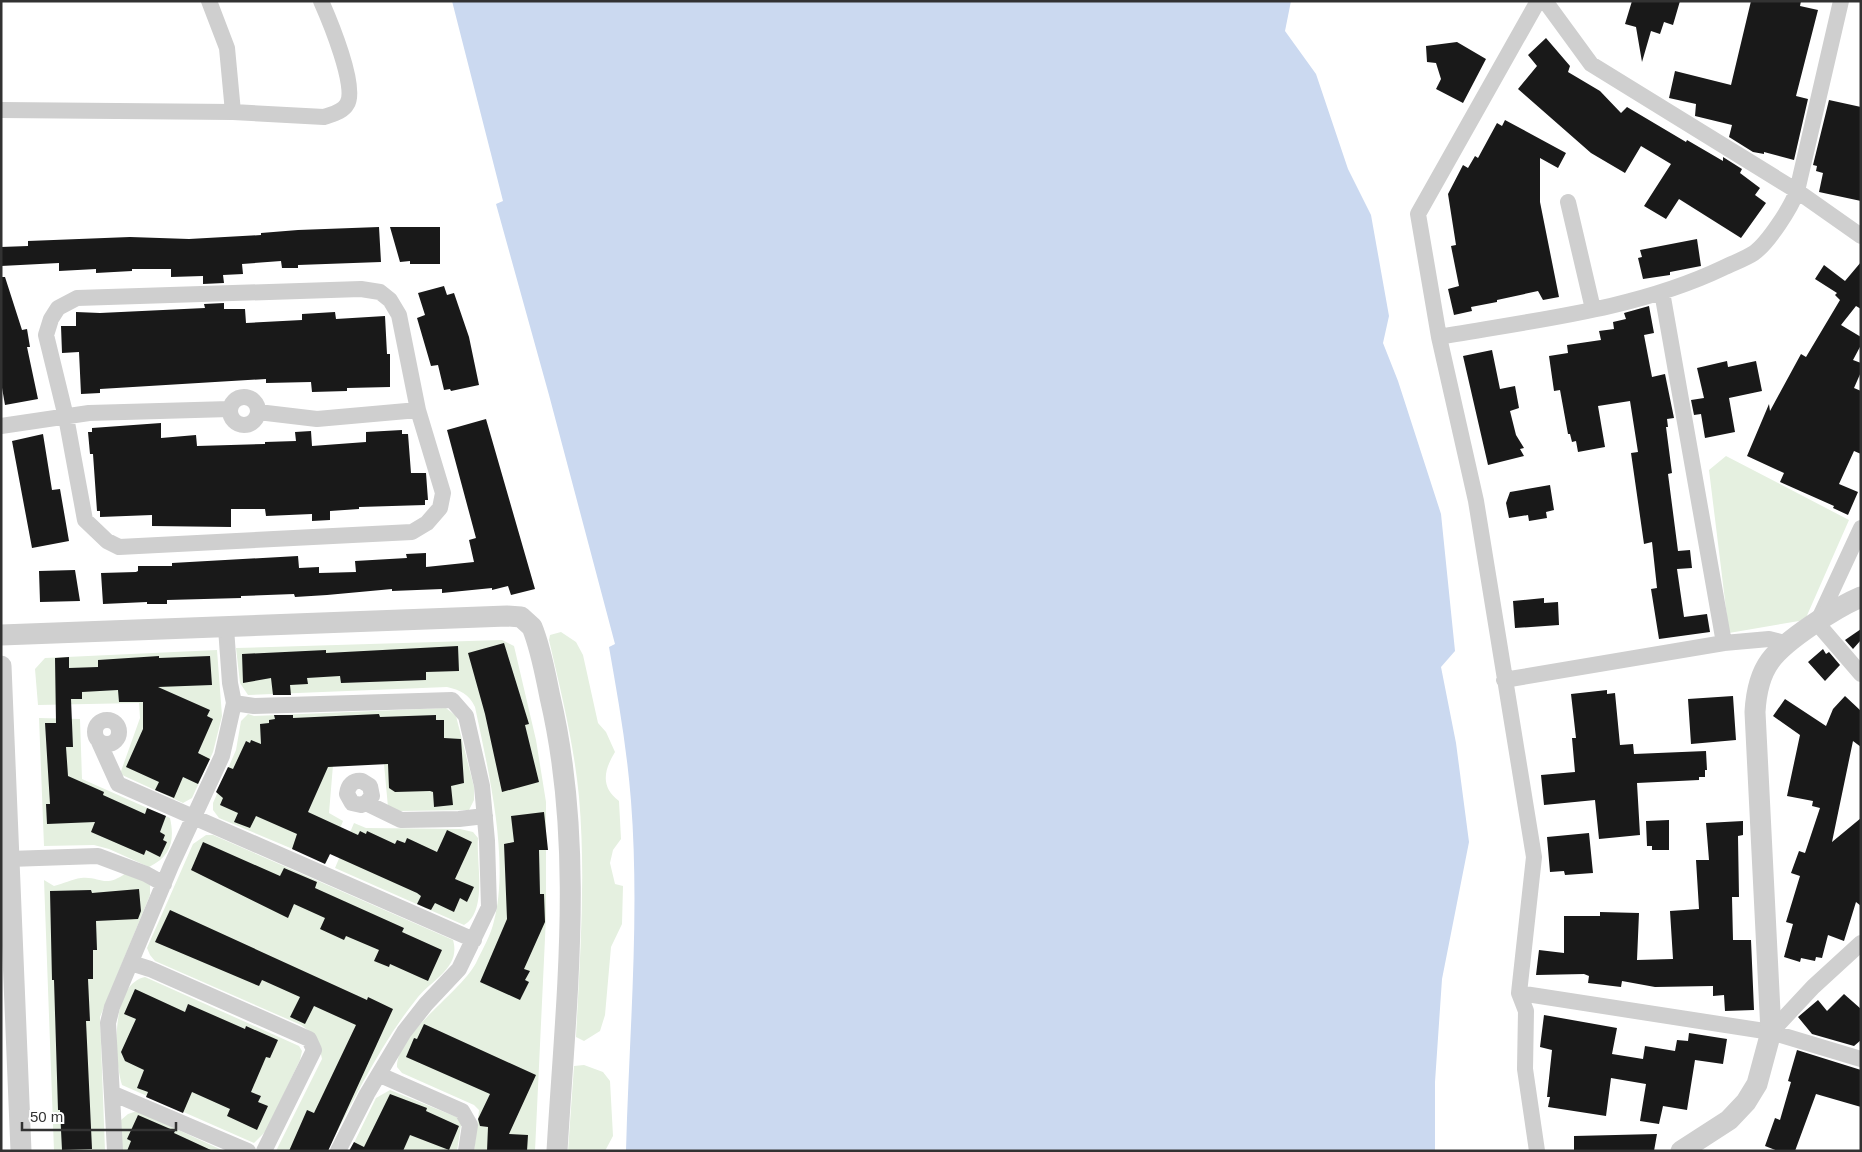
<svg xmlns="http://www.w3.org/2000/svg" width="1862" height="1152" viewBox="0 0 1862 1152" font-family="Helvetica,sans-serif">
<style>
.green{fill:#e5f0e0}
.water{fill:#cbd9f0}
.building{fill:#191919}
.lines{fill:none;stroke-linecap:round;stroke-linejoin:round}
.minor{stroke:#cfcfcf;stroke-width:16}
.tertiary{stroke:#cfcfcf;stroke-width:21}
</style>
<rect width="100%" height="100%" fill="#fff"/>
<path class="green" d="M1726 456 1849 520 1805 620 1729 633 1709 470Z
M561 632 576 642 583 655 598 723 606 732 615 752C604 770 600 787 619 801L621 839 613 850 610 863 615 884 623 886 622 924 611 947 605 1015 600 1031 584 1041 576 1037C580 957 586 877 579 797 574 744 561 692 549 640L550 635Z
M502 640 514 646 536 740 546 802V917L535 1151H474L479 1110 474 1105 402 1073 397 1067C397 1033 460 993 476 963 482 950 491 935 494 921 510 860 488 769 475 707 469 694 460 690 447 687L248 695 240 683 236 648Z
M217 650 222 716 213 752 192 798 183 803 120 774 140 718 139 703 38 705 35 669 45 658Z
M446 708 456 716 474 787V800L469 810 400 811 388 807 384 764 333 765 329 813 343 821 326 863 219 818 213 810V803L236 750 241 721 248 714 254 716Z
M39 718 80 719 82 779 170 818C175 840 171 857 149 867L109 849 94 845 44 846Z
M354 823 366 828 460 829 473 832 478 838C476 863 488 911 464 925L335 868Z
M206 835H213L453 940C461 967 433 979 418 997 380 1044 355 1098 327 1151H276L322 1059C319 1043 315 1034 301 1025L155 961 150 955 147 948 193 844Z
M126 873 150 884V895L100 1017 105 1151H54L44 880 54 886C63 884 72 879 81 878 101 876 104 889 126 873Z
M145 977 299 1046 302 1051 300 1060 266 1131 254 1143 122 1085C114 1060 110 984 145 977Z
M584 1065 603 1072 610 1081 613 1136 605 1151H568L574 1066Z
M390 1090 459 1118 461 1125 457 1151H350L376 1098Z
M137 1111 224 1151H122L121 1120 128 1114Z"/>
<path class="water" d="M452 1H1291L1285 31 1316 74 1348 169 1371 215 1389 316 1383 343 1398 381 1441 514 1455 651 1441 667 1456 743 1469 842 1442 979 1435 1082V1151H626C629 1035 640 917 631 801 627 749 618 698 609 647L615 644 549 395 496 204 503 201Z"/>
<path class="building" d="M1632 1H1680L1673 25 1664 22 1660 34 1651 31 1642 62 1636 27 1625 24Z
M1751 1H1801L1800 6 1818 10 1796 96 1808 99 1794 160 1764 152V154L1753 152 1729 137 1732 125 1695 116 1696 104 1669 98 1675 71 1731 85Z
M1546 38 1570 66 1568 72 1600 91 1621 113 1627 107 1686 142 1687 140 1723 161V157L1742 169 1740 173 1760 188 1755 195 1766 203 1741 238 1679 199 1666 219 1644 206 1671 164 1641 146 1625 173 1591 153 1518 89 1537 66 1528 55Z
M1457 42 1486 59 1463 103 1436 89 1441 79 1436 63 1427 62 1426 46Z
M1829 100 1861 107V201L1819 192 1823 173 1816 171 1817 166 1813 165Z
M1505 120 1566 153 1558 168 1540 158V202L1559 297 1543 300 1538 291 1497 300V302L1471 307 1472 311 1454 315 1448 289 1459 286 1451 246 1456 245 1448 194 1463 165 1468 168 1475 156 1478 158 1497 123 1502 126Z
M379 227 381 262 298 265V268H282L281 261 242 264 243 274 223 275 224 283 203 284V276L171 277V269H132V271L96 273V269L59 271V263L1 266V247L28 246V241L130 237 189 239 261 235V233L298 230Z
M390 227H440V264H410V261L400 262Z
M1697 239 1701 266 1670 272V275L1643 279 1638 258 1642 257 1640 250Z
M1861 262V309L1856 306 1841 325 1861 337V345L1853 360 1861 363V372L1854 388 1861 391V454L1854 451 1839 484 1858 492 1848 515 1833 508 1834 506 1780 482 1784 473 1747 456 1769 404 1770 411 1801 354 1806 357 1840 300 1835 295 1837 293 1815 279 1824 265 1845 281Z
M1 277H5L22 330 27 329 30 347H27L38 399 5 405 1 382Z
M444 286 447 295 454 293 469 337 479 385 451 391 450 389 444 390 438 365 431 366 417 318 425 315 418 293Z
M224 303V309H245L246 323 302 320V314L335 312 336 319 385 316 387 354H390V387L347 388V391L312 392 311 382 266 383V379L100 389V393L81 394 79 352 62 353 61 326H76V312L100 313 205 308 204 304Z
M1649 306 1654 333 1644 335 1652 377 1665 374 1674 418 1667 419 1668 427H1666L1672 473 1668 474 1678 551 1690 550 1692 568 1677 569 1684 617 1707 614 1710 632 1659 639 1651 589 1657 588 1652 542 1644 544 1631 453 1638 452 1630 401 1598 406 1605 447 1578 452 1576 441 1572 442 1570 434H1568L1560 390 1554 391 1549 356 1568 353 1567 345 1601 340 1599 331 1614 329 1613 322 1626 319 1624 313Z
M1492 350 1500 389 1515 386 1519 408 1510 411 1516 435 1524 448 1520 449 1524 456 1488 465 1463 356Z
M1727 361 1728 367 1756 361 1762 391 1729 398 1735 432 1705 438 1701 414 1694 415 1691 400 1704 398 1697 368Z
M486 419 535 589 511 595 508 586 492 590V588L442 593V589L392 591V589L327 595 295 597 294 594 241 596V598L167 600V604H147V602L103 604 101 573 136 572 138 571V566H172V563L298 556 299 568 319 567V573L356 572 355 561 407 558 406 554 426 553V567L474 562 469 540 476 538 447 430Z
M161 423V438L196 435 197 446 265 444V442L296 441 295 432 311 431 312 446 366 442V432L402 430V434H408L411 473H426L428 500H425V505L359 507V509L330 511V520L312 521V514L266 516 265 509H231V527L152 526V515L100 517V511H97L93 454H90L88 432H92V428Z
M43 434 52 490 60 489 69 541 32 548 12 441Z
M1550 485 1554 510 1546 512 1547 518 1529 521 1528 515 1509 518 1506 503 1510 492Z
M75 570 80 601 40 602 39 571Z
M1544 598V603L1558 602 1559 625 1515 628 1513 601Z
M1861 629V640L1853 649 1845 640Z
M504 643 529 724 525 725 539 782 502 792 485 714 468 653Z
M458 646 459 671 426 672V680L341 683 340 676 307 678 308 684 290 685 291 695H273L271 678 243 683 242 654 326 650V653Z
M1823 649 1826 654 1829 652 1840 665 1825 681 1808 662Z
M159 656V658L210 656 212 685 158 687 210 710 207 716 213 719 198 753 210 759 198 784 183 777 174 798 155 790 159 782 126 767 143 729V702H119L118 690 82 692V699H71L73 747H66L68 776 104 792 103 795 145 814 147 808 166 816 160 832 165 835 163 840 167 842 160 857 146 850 144 855 91 832 95 822 47 824 46 804H50L45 723H56L55 658 69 657V668L98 667V660Z
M1607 690V694L1615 693 1620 745 1633 744 1634 754 1706 751 1707 770H1705V777H1699V780L1637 783 1640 835 1599 839 1595 800 1544 805 1541 775 1575 772 1572 738H1576L1571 694Z
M1733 696 1736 740 1691 744 1688 699Z
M1845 696 1861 711V747L1853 741 1832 842 1861 818V906L1856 902 1844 941 1828 935 1822 958 1816 957 1815 961 1801 958 1800 962 1784 957 1793 924 1786 922 1800 876 1791 873 1799 851 1805 853 1820 808 1812 806 1813 801 1787 796 1800 735 1773 716 1785 699 1826 726 1833 709Z
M379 714 380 717 436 715V720H444V738L461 739 464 783 451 786 453 805 434 807 433 792 430 791 395 792 389 788 388 764 328 767 308 812 358 835 360 831 366 834 367 831 395 844 397 840 405 843 407 838 437 852 447 830 472 842 455 879 474 887 467 902 460 898 454 912 435 903 431 910 426 908 417 904 421 896 417 893 330 854 325 864 292 849 297 834 256 816 250 828 234 822 238 813 220 805 223 798 216 792 228 767 233 769 246 741 250 743 251 740 261 744 260 724 269 723V720L275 719 274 715H293V718Z
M544 812 548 850H539L540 894H544L545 922 524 969 530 971 525 980 529 982 520 1000 480 982 507 919 504 844 514 842 511 816Z
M1669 820V850H1652V846H1647L1646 821Z
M1743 821V835L1738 836 1739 897H1732L1733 940H1751L1754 1010 1725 1011 1724 995 1713 996V986L1655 987 1622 981 1621 987 1588 983 1589 976 1584 974 1536 975 1539 950 1564 953V916H1600V912L1639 913 1637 960 1673 959 1670 911 1699 909 1696 860H1709L1706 823Z
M1589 833 1593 873 1565 875 1564 871 1550 872 1547 837Z
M203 842 280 876 284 868 317 882 315 888 404 928 402 932 442 950 428 981 390 964 389 967 374 961 379 950 346 936 344 940 320 929 325 918 294 904 288 918 191 870Z
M139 889 141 911 138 919 96 921 97 950H93V979H88L90 1021H86L92 1149 62 1150 60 1110H58L54 980H52L50 891 91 890 92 893Z
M170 910 367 1000 368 997 393 1009 328 1151H289L307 1110 314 1113 356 1025 314 1006 305 1024 290 1017 300 997 262 980 259 986 155 942Z
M135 989 185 1012 188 1004 245 1029 246 1026 278 1040 270 1058 266 1057 251 1092 261 1096 258 1102 268 1106 257 1130 227 1116 230 1109 192 1092 183 1113 146 1097 148 1092 137 1088 144 1070 125 1061 121 1052 136 1019 124 1014Z
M1844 994 1861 1009V1040L1854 1046 1812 1034 1798 1017 1818 1000 1827 1011Z
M1544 1015 1617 1028 1612 1054 1643 1059 1645 1046 1675 1051 1677 1040 1688 1041 1689 1033 1727 1039 1723 1064 1695 1060 1687 1110 1663 1106 1659 1124 1640 1121 1646 1084 1611 1078 1606 1116 1548 1107 1550 1097H1547L1552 1050 1540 1047Z
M424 1024 536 1075 509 1134 528 1135 527 1151H487L488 1127 480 1126 478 1119 490 1094 406 1057 414 1038 417 1039Z
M1797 1050 1861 1070V1107L1816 1094 1795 1151H1778L1765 1146 1775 1118 1780 1120 1791 1082 1788 1081Z
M390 1094 427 1108 426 1111 459 1126 449 1150 410 1135 403 1151H349L354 1142 364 1147Z
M138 1115 175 1131 174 1133 213 1151H127L131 1141 127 1139Z
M1657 1134 1654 1151H1574V1136Z"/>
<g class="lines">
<path class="minor" d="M209 1 227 48 233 112
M1538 1 1418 214 1439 337 1476 501 1534 857 1519 993 1771 1032 1861 1059
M1545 1 1591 64 1797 191 1861 236
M1 110 233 112 324 117C332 114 343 112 347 104 358 88 329 19 321 1
M1568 202 1593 309
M361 289 380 292 390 300 399 315 418 410 443 493 440 508 427 523 412 532 119 547 107 541 85 520 66 417 46 335 51 319 58 308 77 298Z
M1662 292 1724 643
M1439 337C1533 320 1635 310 1723 268 1733 263 1745 259 1754 253 1768 243 1791 208 1797 191L1841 1
M230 411a14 14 0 1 1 28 0a14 14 0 1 1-28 0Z
M258 412 317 419 418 410
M1 426 89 413 230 409
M1861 528 1817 623 1861 674
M1504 680 1724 643 1769 639 1788 644
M234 703 254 706 452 700 466 716 482 786 487 841 489 907 459 969 426 1004 404 1032 367 1094 338 1151
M95 732a12 12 0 1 1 24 0a12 12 0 1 1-24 0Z
M99 742 118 784 474 940
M366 803 372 796 370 786 362 781C353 780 348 785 347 794L352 803 361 805 366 803 401 820 459 819 485 816
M9 859 98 856 146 874 164 884
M131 963 150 969 309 1039 314 1050 264 1151
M1519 993 1526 1011 1525 1069 1537 1151
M1771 1032 1813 987 1861 943
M380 1075 462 1111 470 1125 466 1151
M114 1094 248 1151
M115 1151 108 1023 112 1007 171 866 222 756 234 703 230 683 226 628"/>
<path class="tertiary" d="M1 635 507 616 521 617 532 627C541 649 545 673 550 697 585 846 566 999 557 1151
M1 666 21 1151
M1681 1151 1729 1120 1746 1102 1757 1084 1771 1032 1755 712C1756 694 1759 676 1770 661 1785 640 1837 607 1861 597"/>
</g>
<rect width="1862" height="1152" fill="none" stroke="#323232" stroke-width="5"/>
<path d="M22 1122v8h154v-8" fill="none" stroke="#323232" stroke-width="2.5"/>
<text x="30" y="1122" font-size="15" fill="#323232" stroke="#ffffff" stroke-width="4" paint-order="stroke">50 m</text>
</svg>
